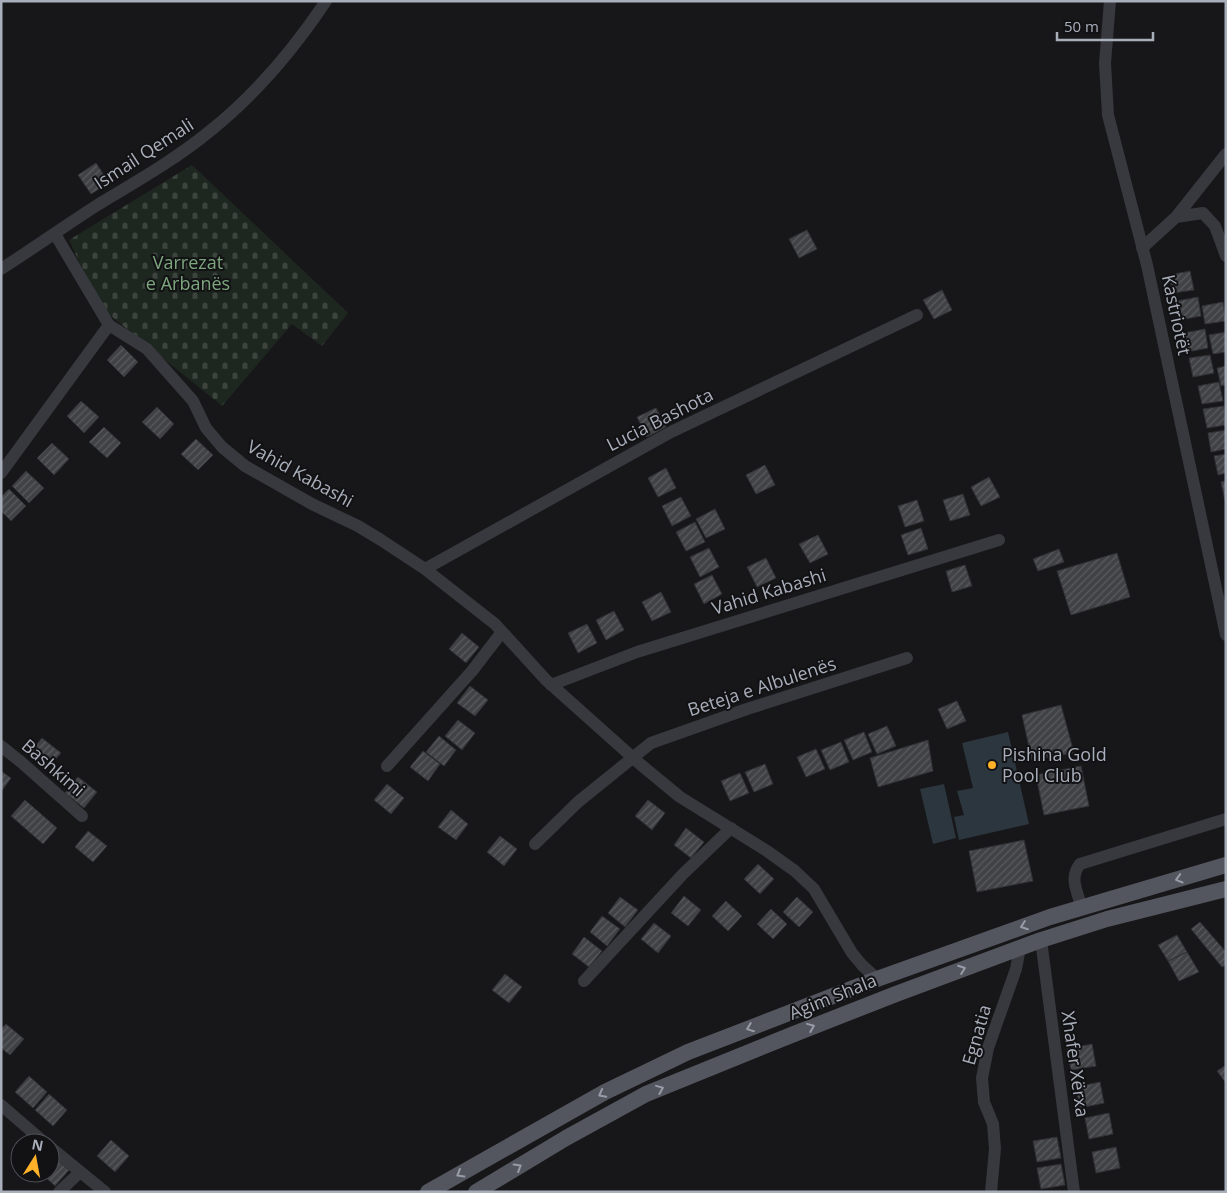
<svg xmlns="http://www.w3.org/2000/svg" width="1227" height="1193" viewBox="0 0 1227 1193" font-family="'Open Sans',sans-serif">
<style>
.cemetery{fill:url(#cemetery-stones)}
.water{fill:#2c363e}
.building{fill:url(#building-hatch);stroke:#313135}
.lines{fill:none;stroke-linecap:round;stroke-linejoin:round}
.minor{stroke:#37393e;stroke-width:12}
.major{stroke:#53565e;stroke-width:16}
.oneway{stroke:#979ca8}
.poi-dot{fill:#ffb229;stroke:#121214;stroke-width:2}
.labels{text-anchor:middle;stroke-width:4;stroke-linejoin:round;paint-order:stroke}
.street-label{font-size:18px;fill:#a8aeba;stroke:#121214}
.park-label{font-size:18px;fill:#7da67f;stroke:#121214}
.poi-label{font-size:18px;fill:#a8aeba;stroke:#121214;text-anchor:start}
</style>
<defs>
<pattern id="cemetery-stones" width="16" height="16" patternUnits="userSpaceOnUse" patternTransform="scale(1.25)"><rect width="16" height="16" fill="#1e271f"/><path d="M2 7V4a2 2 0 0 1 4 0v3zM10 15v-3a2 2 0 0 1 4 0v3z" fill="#3c443d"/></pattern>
<pattern id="building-hatch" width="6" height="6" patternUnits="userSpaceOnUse" patternTransform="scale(1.25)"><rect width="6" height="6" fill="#414246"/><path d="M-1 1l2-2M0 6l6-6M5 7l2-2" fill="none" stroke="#5a5b5f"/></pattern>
</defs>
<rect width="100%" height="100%" fill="#171719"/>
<path class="cemetery" d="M192 165 348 313 322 346 292 324 222 406 101 308 69 240Z"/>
<path class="water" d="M1008 732 1029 824 959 840 954 817 964 815 957 791 973 788 962 743Z
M944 784 956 838 933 844 920 789Z"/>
<path class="building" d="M96 163 109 183 91 194 78 175Z
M807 230 817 249 799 258 789 239Z
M1190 271 1194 290 1173 293 1169 275Z
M942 290 952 310 934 319 923 300Z
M1198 297 1201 316 1180 320 1177 301Z
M1223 302 1226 321 1205 324 1202 306Z
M1205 329 1208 348 1187 352 1184 333Z
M1226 332V352L1213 354 1209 335Z
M121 345 138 362 124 377 107 360Z
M1210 355 1214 373 1193 377 1189 358Z
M1226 366V385L1221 386 1217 368Z
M1219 382 1223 401 1202 404 1198 386Z
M81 401 99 417 84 433 67 416Z
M1224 406 1226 425 1207 428 1203 409Z
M157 407 174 424 160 439 142 422Z
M656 408 666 427 647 437 637 417Z
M104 427 121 443 107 458 89 442Z
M1226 430V449L1211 452 1208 433Z
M196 439 213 455 198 470 181 454Z
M52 443 69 459 54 475 37 458Z
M1226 454V473L1218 475 1214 456Z
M765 465 775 485 756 494 746 475Z
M666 468 676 488 658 497 648 478Z
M26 471 44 488 29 503 12 486Z
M989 477 1000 497 981 506 971 487Z
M1226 481V501H1225L1221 482Z
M9 489 26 506 11 521 1 511V497Z
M963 494 970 515 950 521 943 500Z
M681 497 691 516 672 526 662 506Z
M917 500 924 521 905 527 898 506Z
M715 509 725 529 706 538 696 519Z
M695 522 705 542 686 551 676 532Z
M921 528 928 549 908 555 901 535Z
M818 535 828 554 810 563 799 544Z
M709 548 719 567 700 577 690 557Z
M1059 549 1064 562 1038 571 1033 559Z
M1117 553 1130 597 1071 615 1057 571Z
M766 558 776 578 757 587 747 567Z
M965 565 972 586 952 592 946 571Z
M712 575 722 594 704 604 694 584Z
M661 592 671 612 652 621 642 602Z
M614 611 624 630 606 640 596 620Z
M587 624 597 643 578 653 568 633Z
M462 633 479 647 466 663 449 649Z
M470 686 488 700 475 716 457 703Z
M957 701 966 721 947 729 938 709Z
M1061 705 1074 753 1032 760 1022 715Z
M458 720 475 733 462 750 445 736Z
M887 726 896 746 877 754 868 734Z
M864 732 872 752 853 760 844 740Z
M439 736 456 750 444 766 426 752Z
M42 738 61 753 47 769 29 754Z
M928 740 933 771 878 787 870 758Z
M841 742 849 762 830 770 821 750Z
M816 749 825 769 806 777 797 757Z
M423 751 440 764 428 781 410 767Z
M765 764 773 784 754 792 745 772Z
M1081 766 1089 806 1044 815 1036 775Z
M1 771 11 778 1 792Z
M740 773 749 793 730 801 721 781Z
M78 777 97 792 84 808 65 793Z
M387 784 404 798 391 814 374 800Z
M25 800 57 828 43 844 11 816Z
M648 800 665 813 652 830 635 816Z
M451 810 468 824 456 840 438 827Z
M686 828 704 842 691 858 674 845Z
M88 831 107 846 93 862 75 847Z
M500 836 517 849 504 866 487 852Z
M1024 840 1033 881 977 892 969 851Z
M758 864 774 879 760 894 744 879Z
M684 896 701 910 688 926 671 913Z
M620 897 638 910 625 927 608 913Z
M797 897 813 912 799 927 783 912Z
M726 901 742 916 728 931 712 916Z
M771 909 787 924 773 939 757 924Z
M602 916 620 929 607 946 590 932Z
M1200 922 1226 952V965L1222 967 1191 929Z
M654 923 671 936 658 953 641 939Z
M1177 935 1187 952 1168 961 1158 945Z
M584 937 602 951 589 967 572 954Z
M1187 952 1199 972 1179 981 1168 961Z
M505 974 522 987 509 1003 492 990Z
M6 1024 24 1039 10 1055 1 1048V1029Z
M1092 1044 1096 1066 1071 1070 1067 1049Z
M1226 1065V1083L1217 1071Z
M29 1076 47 1092 33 1108 15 1092Z
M1100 1082 1104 1103 1080 1108 1076 1087Z
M49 1094 67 1110 53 1126 35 1110Z
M1109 1113 1113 1134 1089 1139 1085 1118Z
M1057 1137 1061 1158 1037 1162 1033 1141Z
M111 1140 129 1156 115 1172 97 1156Z
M1116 1147 1120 1168 1096 1173 1092 1152Z
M50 1155 69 1170 55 1186 41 1173H50Z
M1061 1164 1065 1185 1041 1189 1037 1168Z"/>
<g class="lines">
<path class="minor" d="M1110 1 1105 63 1108 115 1147 265 1226 635
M1176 217 1226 154
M55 234 109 325 147 349 193 401 206 428 222 447 245 466 312 504 358 526 381 540 425 569 495 624 546 680 640 764 680 797 767 851 795 871 814 889 852 953 862 965 877 979
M1142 248 1176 217 1203 213 1215 226 1226 256
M1 269C34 248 66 225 99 204 137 181 176 159 210 131 255 95 294 49 326 1
M1 473 109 325
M425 569 671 432 917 315
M551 685 637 652 999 540
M1 746 21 762 82 816
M387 766 472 671 502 632
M535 844 578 802 651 743 747 709 907 658
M1082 908C1077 891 1069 878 1080 864L1226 819
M1041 940 1074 1192
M584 981 683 874 731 828
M1 1105 45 1143
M50 1147 105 1192
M59 1192 80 1172
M991 1192 995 1149 993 1124 984 1102 982 1078 988 1048 1016 969 1020 948"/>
<path class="major" d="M428 1192 605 1092 688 1052 877 979 1050 917 1226 865
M476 1192 566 1138 646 1094 794 1034 896 994 1041 940 1107 919 1226 889"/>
</g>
<defs><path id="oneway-chevron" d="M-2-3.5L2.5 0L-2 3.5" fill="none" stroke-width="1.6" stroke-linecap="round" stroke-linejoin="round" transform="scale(1.25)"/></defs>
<g class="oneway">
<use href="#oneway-chevron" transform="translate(1179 879) rotate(164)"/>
<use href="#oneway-chevron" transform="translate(1024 926) rotate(160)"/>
<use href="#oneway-chevron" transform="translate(962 969) rotate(-20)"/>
<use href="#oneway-chevron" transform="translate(811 1027) rotate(-22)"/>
<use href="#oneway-chevron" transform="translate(750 1028) rotate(159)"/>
<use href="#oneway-chevron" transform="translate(660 1089) rotate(-22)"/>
<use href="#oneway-chevron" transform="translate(602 1094) rotate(152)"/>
<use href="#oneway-chevron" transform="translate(518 1167) rotate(-31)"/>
<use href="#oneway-chevron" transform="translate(460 1174) rotate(150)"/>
</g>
<circle class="poi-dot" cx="992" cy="765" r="5"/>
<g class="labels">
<g class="street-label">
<text transform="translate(144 154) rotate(-33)" y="6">Ismail Qemali</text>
<text transform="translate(1176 315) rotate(78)" y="6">Kastriotët</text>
<text transform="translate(660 420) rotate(-27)" y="6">Lucia Bashota</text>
<text transform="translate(300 474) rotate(29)" y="6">Vahid Kabashi</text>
<text transform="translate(769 592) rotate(-17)" y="6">Vahid Kabashi</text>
<text transform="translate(762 687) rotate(-18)" y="6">Beteja e Albulenës</text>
<text transform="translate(53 768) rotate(41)" y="6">Bashkimi</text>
<text transform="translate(833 997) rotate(-22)" y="6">Agim Shala</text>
<text transform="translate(977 1035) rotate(-74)" y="6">Egnatia</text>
<text transform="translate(1075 1064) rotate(82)" y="6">Xhafer Xërxa</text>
</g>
<g class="park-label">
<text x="188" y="269">Varrezat<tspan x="188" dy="21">e Arbanës</tspan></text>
</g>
<g class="poi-label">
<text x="1002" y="761">Pishina Gold<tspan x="1002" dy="21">Pool Club</tspan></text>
</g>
</g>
<rect width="1227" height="1193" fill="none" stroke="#a8aeba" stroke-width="5"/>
<g transform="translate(35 1158) rotate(11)"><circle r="24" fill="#121214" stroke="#4e5056"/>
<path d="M0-4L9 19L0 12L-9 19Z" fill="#ffb229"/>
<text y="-8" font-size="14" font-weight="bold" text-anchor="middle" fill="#a8aeba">N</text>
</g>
<path d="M1057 32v8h96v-8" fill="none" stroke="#a8aeba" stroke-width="2.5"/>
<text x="1064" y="32" font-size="15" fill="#a8aeba" stroke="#121214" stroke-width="4" paint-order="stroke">50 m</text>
</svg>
